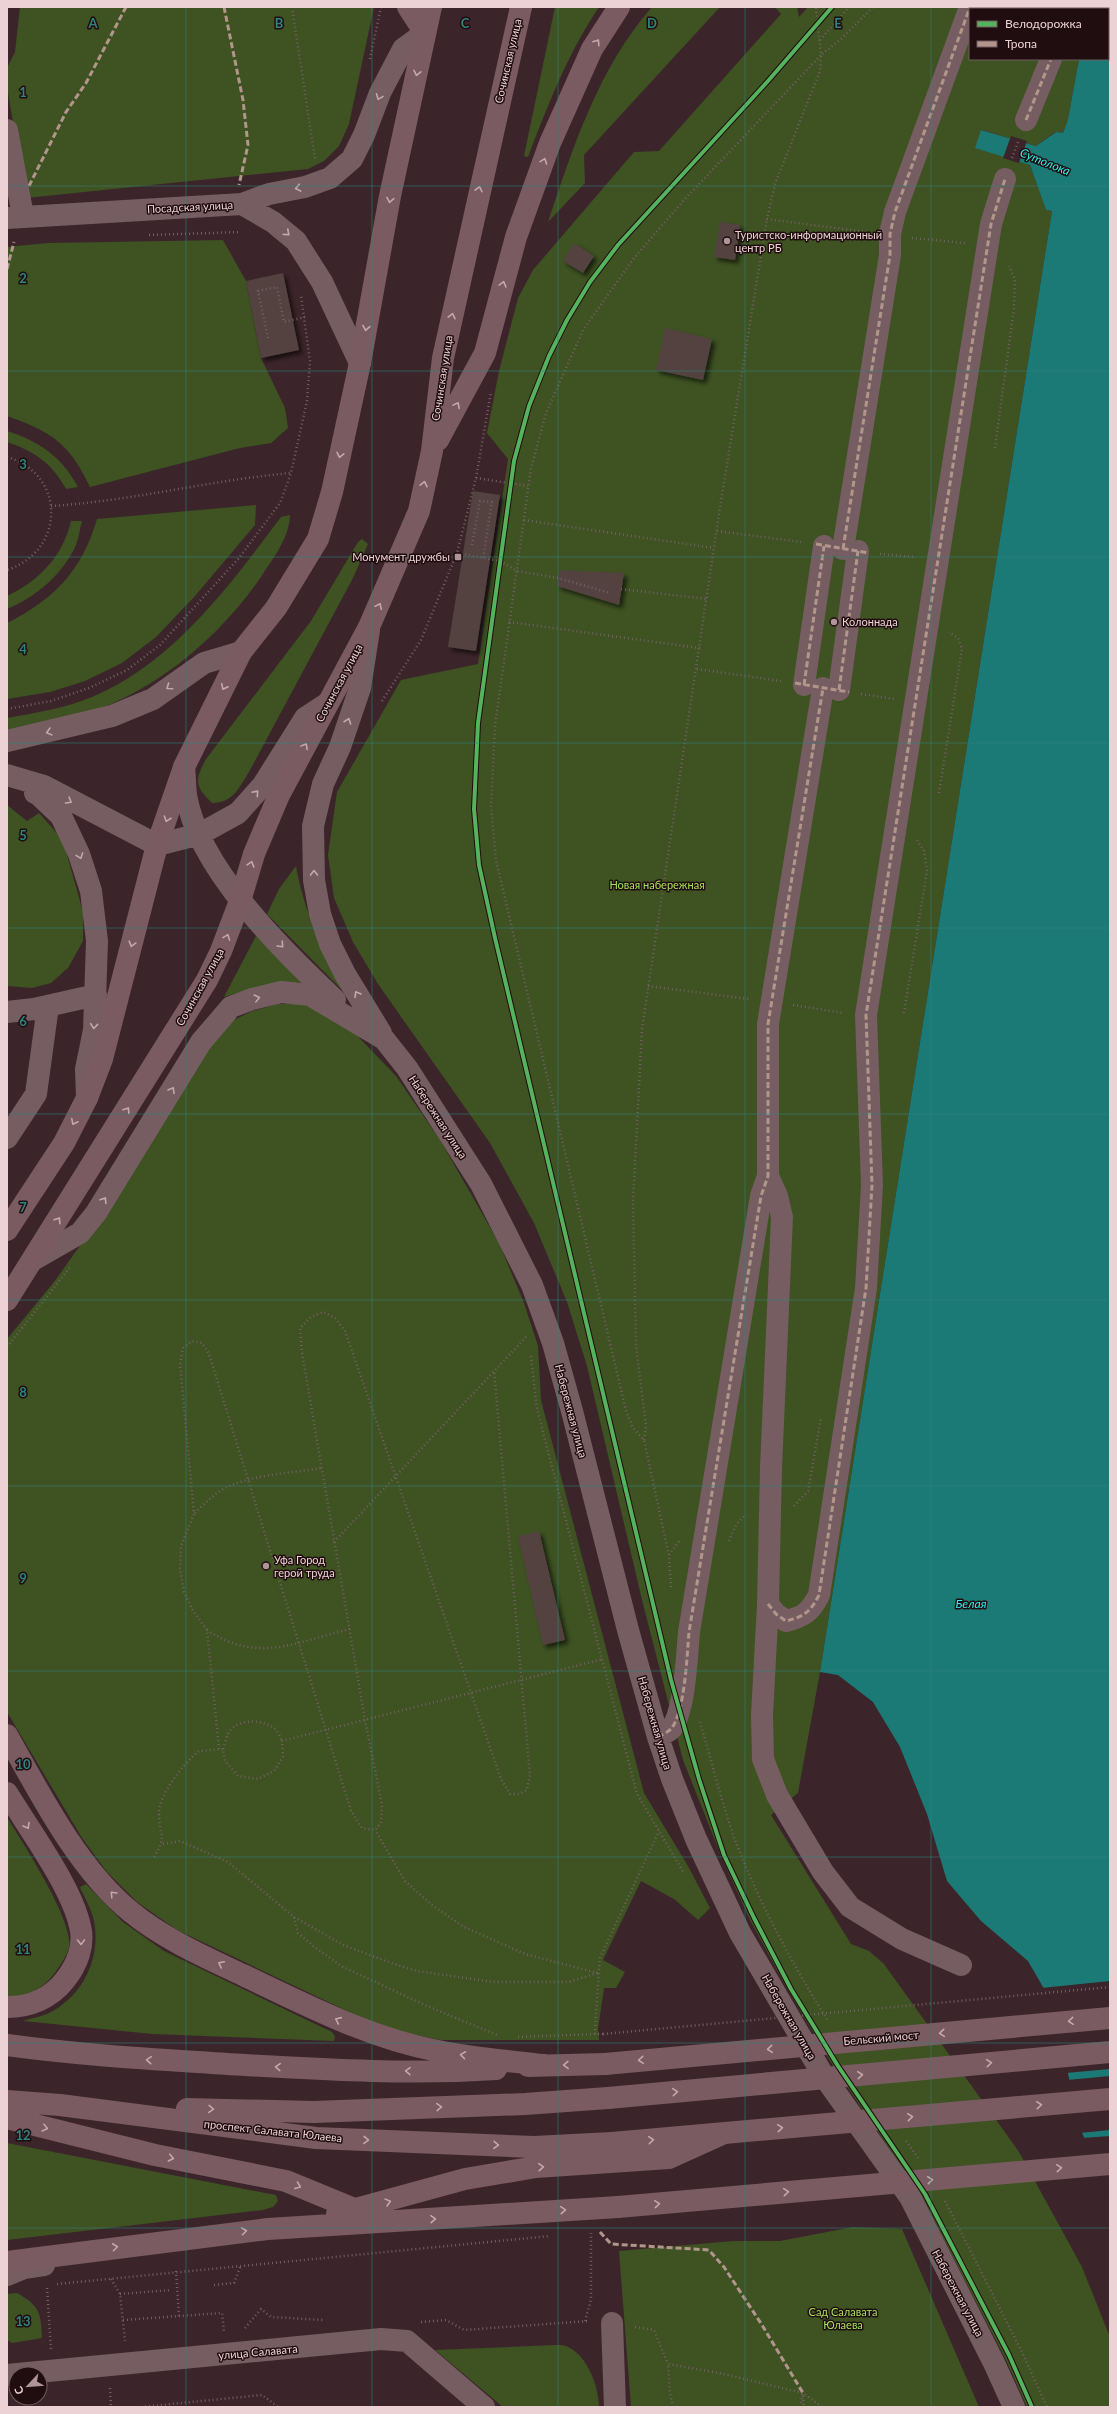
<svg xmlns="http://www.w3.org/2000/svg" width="1117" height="2414" viewBox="0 0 1117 2414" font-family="Lato,sans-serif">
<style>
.green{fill:#3e5222}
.water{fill:#1c7a76}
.pier{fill:#3b252a}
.building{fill:#53433f;filter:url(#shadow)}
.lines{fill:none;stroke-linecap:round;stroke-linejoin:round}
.path{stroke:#746064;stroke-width:2.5;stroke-dasharray:1 3;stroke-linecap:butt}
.minor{stroke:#755d61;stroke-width:22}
.major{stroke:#795b61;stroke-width:22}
.path-bridge{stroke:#746064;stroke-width:2.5;stroke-dasharray:1 3;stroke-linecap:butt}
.major-bridge{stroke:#795b61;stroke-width:22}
.quiet{stroke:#b2968c;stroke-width:3;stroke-dasharray:6 3;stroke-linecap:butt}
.cycleway-casing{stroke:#1f0d10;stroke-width:6}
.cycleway{stroke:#56b35d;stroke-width:4}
.oneway{stroke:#c4a8ac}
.oneway2{stroke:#c3a9ac}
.grid{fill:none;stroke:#30847d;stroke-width:1;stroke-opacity:0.55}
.poi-dot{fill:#af9599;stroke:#1f0d10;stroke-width:1.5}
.labels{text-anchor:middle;stroke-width:3;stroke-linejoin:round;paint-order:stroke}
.street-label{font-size:11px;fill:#edd2d5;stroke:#1f0d10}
.poi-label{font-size:11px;fill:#edd2d5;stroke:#1f0d10;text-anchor:start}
.park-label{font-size:11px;fill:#a5e258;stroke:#1f0d10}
.water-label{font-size:12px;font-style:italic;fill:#31f3ea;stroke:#1f0d10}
.grid-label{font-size:13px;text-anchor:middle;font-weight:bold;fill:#30847d;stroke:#1f0d10;stroke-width:3;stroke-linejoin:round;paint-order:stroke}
</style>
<defs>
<filter id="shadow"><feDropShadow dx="3.5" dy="3.5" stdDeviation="2" flood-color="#0009"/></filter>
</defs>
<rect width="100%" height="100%" fill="#3b252a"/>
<path class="green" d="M20 7H374L349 124 339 146 324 161 308 169 26 198 7 87V68L15 52Z
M555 7H599C568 53 548 105 528 157L524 156Z
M652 7H720L584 155 585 183 548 222C573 147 599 67 652 7Z
M775 7H797L799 17 808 7H1110L1108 12V9H970V59H1079L1068 119 1063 133 1055 132 1036 146 982 130 976 147 1030 165 1046 210 1052 211 820 1672 798 1793 771 1815 851 1944 869 1951 884 1964 1019 2152 1082 2267 1110 2337V2407H1027L1005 2358 921 2195 835 2069 789 1992 750 1920 722 1858 683 1760 642 1600 587 1366 567 1302 534 1223 490 1143 378 984 353 942 334 898 328 855 337 792 401 680 478 664 508 459 487 433 499 371 518 298 533 270 634 152 659 151 781 14Z
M223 240 246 281 261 358 285 408 288 428 271 443 240 448 90 487C69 443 52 432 7 416V247L48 243Z
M7 431C39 441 62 457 78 487L66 489C52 463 34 451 7 442Z
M256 505 255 525 195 596 156 637 122 663 85 681 50 692 7 699V623C55 599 82 570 97 519Z
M290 515C289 539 273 558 261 577 221 635 164 684 99 709 71 719 36 724 7 730V718C35 713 66 708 92 697 173 663 230 585 281 517Z
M71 521H82C80 528 79 537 76 545 64 573 35 598 7 609V596C39 581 63 556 71 521Z
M362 539 368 544 353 578 249 772C239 788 233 803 212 803 194 786 195 780 206 759L311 621 358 542Z
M7 805 27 821 39 813 63 840 83 912V941L68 968 51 983 32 988 7 986Z
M296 866C304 912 323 952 344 992L267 914 279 889Z
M257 934 305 982 254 988 224 997Z
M278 1004H303L347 1025 396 1076 440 1140 499 1243 524 1303 538 1346 541 1400 644 1793 688 1866 710 1908 698 1920 674 1899 641 1881 603 1960 625 1972 616 1988H604L598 2029 599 2040H440L383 2028 177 1930 137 1902 107 1872 82 1838 7 1712V1339L54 1282 89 1233 188 1074 230 1022 252 1011Z
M7 1817C22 1842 75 1922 69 1948 66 1957 60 1966 54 1974 43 1989 26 1997 7 1997Z
M86 1884 123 1922 164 1951 332 2032 335 2036 334 2041 152 2034 23 2021C31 2018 41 2017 49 2013 83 1996 101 1958 94 1921 92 1910 84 1897 80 1887Z
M7 2143 276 2195 278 2201 273 2207 263 2210 7 2240Z
M853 2227 902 2229 979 2407H631L619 2251 733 2241H780Z
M17 2293C40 2306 41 2313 42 2338L12 2343 7 2340V2294Z
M556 2345C559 2345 565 2345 568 2347 588 2356 599 2388 599 2407H503L435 2350Z"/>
<path class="water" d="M1110 9V2196L1079 2126 1054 2006 1028 1961 981 1921 947 1881 927 1814 900 1747 873 1702 838 1675 820 1672 1052 211 1046 210 1030 165 975 148 981 130 1036 146 1056 132 1063 133 1068 119 1079 59H1108V12Z"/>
<path class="pier" d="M1011 136 1027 141 1019 163 1003 158Z
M1110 1981V2069L1066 2073 1052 2006 1041 1988Z
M1110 2076V2130L1080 2133 1067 2080Z
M1110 2136V2195H1108L1082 2138Z"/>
<path class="building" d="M720 222 740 225 735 260 714 257Z
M574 243 594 256 583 273 563 261Z
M283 273 299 350 261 358 246 281Z
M665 328 712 339 703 380 656 370Z
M473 491 500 495 476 651 448 647Z
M559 570 624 573 619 605 557 586Z
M539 1531 565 1640 543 1645 518 1536Z"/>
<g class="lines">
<path class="path" d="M292 7 315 159
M820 40 849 7
M370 59 381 7
M1012 158 1018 142
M867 232 767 219 775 184 820 71 821 55 841 39 873 7
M149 235 241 232
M912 238 965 243
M268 338 258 291 277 287 284 322 305 317
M995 448 1014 308 1015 279 1009 266
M7 457C67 475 65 551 7 570
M476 478 528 486
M51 506C132 501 211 480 291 473
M524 520 714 548
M717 531 801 542
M472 545 480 501 492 502 483 558
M457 553 500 561 517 571 558 578 610 593
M880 554 915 557
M621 589 707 599
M509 622 685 646
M683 646 700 648
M697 669 781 681
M861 694 894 699
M382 701 421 640 457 553 476 478 491 392
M7 709 51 701 89 688 127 670 160 645 239 558 280 503 291 473 307 401 310 361 301 296
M939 793 962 649 958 638 949 632
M648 986 749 999
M793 1005 844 1013
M904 1013 927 870 924 851 917 840
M7 1347 71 1266
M531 1356 537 1409 637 1794 684 1873
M644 1440 646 1426 636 1345 633 1200 642 1029 720 507 767 219
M794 1506 808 1491 821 1418
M195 1513C204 1504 214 1494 225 1488 254 1474 291 1473 322 1468
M729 1541C733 1531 737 1520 747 1515
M334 1542 527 1336
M669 1555 680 1540
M671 1587 669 1556 644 1440 633 1428 626 1411 496 860 491 807 495 726 531 468 546 413 583 330 634 258 684 200 821 55 816 7
M207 1630C259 1664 295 1642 350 1629
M700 1722C712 1762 722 1805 737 1845 761 1906 793 1965 828 2021
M219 1749 207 1630 193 1611 184 1592 180 1569 181 1546 194 1514 180 1364 183 1348 192 1341 202 1343 209 1354 351 1811 362 1828 375 1830 381 1823 382 1805 365 1720 302 1353 300 1328 311 1317 323 1312 335 1318 345 1331 501 1779 510 1794H519L527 1790 530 1775 494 1370
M223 1749C225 1744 226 1738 228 1734 237 1718 261 1719 274 1728 278 1731 280 1737 282 1741
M163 1844 180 1841 228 1862 294 1917 343 1945 391 1963 417 1971 493 1982H569L597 1973 525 1954 464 1927 432 1905 405 1881 375 1830
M154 1857C168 1835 159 1836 159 1813 159 1794 185 1762 199 1751L223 1749 225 1761 238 1776 258 1779 274 1771 283 1757 282 1741 603 1659
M294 1917 298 1933 313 1946 343 1967 427 2006 497 2035
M603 2034H595V2028L600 1958 659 1831
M518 2037 595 2034
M906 2141 918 2158
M945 2201 1021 2350 1047 2407
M176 2271 179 2316
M111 2279 120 2294 125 2341
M57 2284 550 2236
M214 2285 234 2283 241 2265
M47 2288 51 2349
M120 2294 171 2290
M123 2320 222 2313 224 2332
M585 2321 591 2300V2233
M421 2322 446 2320 464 2330 589 2321
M635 2327 654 2330 668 2364
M245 2328 261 2309 271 2317 324 2320
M110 2388 111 2407
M803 2396 804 2407
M141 2407 262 2395 278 2407
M673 2407 670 2393 668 2364 719 2373 803 2393 822 2407
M800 2407 803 2393"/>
<path class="minor" d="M1079 9 1081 7
M1026 120 1051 59
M7 130 23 216
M242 204 269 194 305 187 330 178 352 159 364 135 380 93 403 49 425 33
M7 218 242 204 273 222 296 241 322 282 360 363
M843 549 890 255V234L895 212 970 7
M369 630 360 688 340 747 323 784 313 826 314 880 320 914 330 944 345 974 381 1033
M804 685 824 546
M839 690 858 551
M7 741 112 716 153 699 204 663 241 652
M184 767C185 776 185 786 186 795 198 868 283 951 335 1000
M7 775 44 786 157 845 200 834 238 813 263 785 305 718 328 703
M35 793 39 795 61 816 79 854 91 891 97 941 94 1030 86 1069 87 1098
M7 1012 34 1009 96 995
M7 1138 36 1094 48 1006
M768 1176 777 1196 782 1217 771 1468 768 1604 762 1715 763 1759 777 1795 823 1872 850 1907 902 1939 961 1965
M33 1260 80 1233 96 1213 201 1042 231 1007 252 999 281 992 310 995 384 1039 407 1068 481 1184 532 1285 553 1343 572 1411 628 1630 658 1737 672 1779 696 1839 740 1933 823 2075 910 2197 994 2363 1014 2407
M768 1604 776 1614 786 1621C804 1617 811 1611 819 1595L866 1288 872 1185 866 1015 991 224 1005 179
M658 1737C662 1735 668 1732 671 1729 685 1712 687 1655 689 1632L761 1196 768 1176V1024L823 688
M7 2275 24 2268 44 2265
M612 2323 615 2407
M7 2375 381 2339 407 2341 484 2407"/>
<path class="major" d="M408 7 425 33
M438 440 485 353 516 237 550 143 592 49 619 7
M7 1230 64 1143 87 1098 102 1059 157 845 184 767 241 652 276 608 318 539 332 492 360 363 390 196 431 7
M7 1300 207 980 221 951 240 901 254 854 279 795 369 627 419 511 432 451 443 358 521 7
M7 1735C40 1794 78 1869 131 1912 164 1939 205 1957 243 1975 306 2005 369 2038 438 2051 473 2058 509 2061 543 2065
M7 1793C29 1829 71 1886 80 1926 85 1945 77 1965 65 1980 51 1998 30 2007 7 2007
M7 2045C80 2055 153 2059 227 2064 317 2069 406 2075 496 2069
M528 2066 605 2064
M7 2101 60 2105 316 2138 534 2147 612 2143
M187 2109 314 2112 525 2104 608 2098
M7 2118 155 2155 286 2181 359 2211
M337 2214 465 2179 536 2167 669 2158 722 2134
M7 2262 268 2229 618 2207"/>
<path class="path-bridge" d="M603 2034 1110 1987"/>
<path class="major-bridge" d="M605 2064 1110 2018
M608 2098 1110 2052
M612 2143 1110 2099
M618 2207 1110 2164"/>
<path class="quiet" d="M224 7 243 100 248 145 239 185
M1079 9 1081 7
M1026 120 1051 59
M29 186 66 112 86 83 126 7
M7 269 14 242
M816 544 869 553
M843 549 890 255V234L895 212 970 7
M795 683 849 692
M804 685 824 546
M839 690 858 551
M768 1604 776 1614 786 1621C804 1617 811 1611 819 1595L866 1288 872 1185 866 1015 991 224 1005 179
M658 1737C662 1735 668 1732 671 1729 685 1712 687 1655 689 1632L761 1196 768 1176V1024L823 688
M600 2232 611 2244 709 2250 724 2267 762 2325 803 2393"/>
<defs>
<path id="cycleway" d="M832 7 768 81 618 245 590 282 567 320 549 356 529 406 514 461 478 723 474 809 479 865 495 938 671 1680 699 1779 724 1855 754 1918 791 1989 838 2066 925 2194 1009 2355 1032 2407"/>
</defs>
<use href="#cycleway" class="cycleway-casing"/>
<use href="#cycleway" class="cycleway"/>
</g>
<defs><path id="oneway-chevron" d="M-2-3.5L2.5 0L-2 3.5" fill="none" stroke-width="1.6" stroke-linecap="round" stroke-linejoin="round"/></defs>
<g class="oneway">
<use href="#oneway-chevron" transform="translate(597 42) rotate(-57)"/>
<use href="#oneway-chevron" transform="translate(417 73) rotate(102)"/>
<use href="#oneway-chevron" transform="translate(544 161) rotate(-70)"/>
<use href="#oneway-chevron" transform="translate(479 189) rotate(-77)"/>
<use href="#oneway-chevron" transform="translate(390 200) rotate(101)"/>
<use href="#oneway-chevron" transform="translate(503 284) rotate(-75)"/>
<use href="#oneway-chevron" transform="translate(452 316) rotate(-78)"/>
<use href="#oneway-chevron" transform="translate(366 328) rotate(100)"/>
<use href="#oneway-chevron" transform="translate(457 405) rotate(-62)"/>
<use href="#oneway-chevron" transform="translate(340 455) rotate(102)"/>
<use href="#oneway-chevron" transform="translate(424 484) rotate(-78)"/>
<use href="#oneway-chevron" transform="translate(379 606) rotate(-66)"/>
<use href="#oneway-chevron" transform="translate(224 687) rotate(116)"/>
<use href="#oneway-chevron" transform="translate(305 746) rotate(-62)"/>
<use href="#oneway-chevron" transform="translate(167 819) rotate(109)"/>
<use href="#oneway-chevron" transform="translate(251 864) rotate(-74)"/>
<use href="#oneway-chevron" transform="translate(227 937) rotate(-69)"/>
<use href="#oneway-chevron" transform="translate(132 944) rotate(105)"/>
<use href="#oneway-chevron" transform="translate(127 1110) rotate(-58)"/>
<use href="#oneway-chevron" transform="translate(74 1122) rotate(117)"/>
<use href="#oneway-chevron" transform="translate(58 1220) rotate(-57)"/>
<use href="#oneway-chevron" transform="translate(27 1826) rotate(59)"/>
<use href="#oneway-chevron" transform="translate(113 1894) rotate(-134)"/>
<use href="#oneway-chevron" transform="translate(81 1942) rotate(89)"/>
<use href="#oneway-chevron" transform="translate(221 1964) rotate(-154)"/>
<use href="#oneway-chevron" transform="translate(338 2020) rotate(-156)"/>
<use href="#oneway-chevron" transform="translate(1071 2021) rotate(175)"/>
<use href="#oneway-chevron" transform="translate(942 2033) rotate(175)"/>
<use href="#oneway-chevron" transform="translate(770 2049) rotate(175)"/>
<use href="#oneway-chevron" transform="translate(463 2055) rotate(-172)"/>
<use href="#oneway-chevron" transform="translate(149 2060) rotate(-176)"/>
<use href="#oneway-chevron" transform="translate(641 2060) rotate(175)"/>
<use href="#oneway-chevron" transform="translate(989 2063) rotate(-5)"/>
<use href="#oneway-chevron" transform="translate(566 2065) rotate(178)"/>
<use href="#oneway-chevron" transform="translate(278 2067) rotate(-177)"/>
<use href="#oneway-chevron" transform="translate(408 2071) rotate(-179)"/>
<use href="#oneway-chevron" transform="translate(860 2075) rotate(-5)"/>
<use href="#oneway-chevron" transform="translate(675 2092) rotate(-5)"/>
<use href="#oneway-chevron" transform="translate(1039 2105) rotate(-5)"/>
<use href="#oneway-chevron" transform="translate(439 2107) rotate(-2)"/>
<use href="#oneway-chevron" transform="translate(211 2109) rotate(2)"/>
<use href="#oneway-chevron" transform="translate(910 2117) rotate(-5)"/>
<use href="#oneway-chevron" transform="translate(45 2128) rotate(14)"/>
<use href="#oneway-chevron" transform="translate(780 2128) rotate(-5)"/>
<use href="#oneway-chevron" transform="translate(366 2140) rotate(2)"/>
<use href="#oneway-chevron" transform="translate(651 2140) rotate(-5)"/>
<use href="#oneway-chevron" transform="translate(496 2145) rotate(2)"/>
<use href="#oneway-chevron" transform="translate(171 2158) rotate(11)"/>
<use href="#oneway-chevron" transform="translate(541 2167) rotate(-4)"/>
<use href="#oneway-chevron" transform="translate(1059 2168) rotate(-5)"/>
<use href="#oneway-chevron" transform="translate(930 2180) rotate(-5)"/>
<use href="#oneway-chevron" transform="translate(298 2186) rotate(22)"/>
<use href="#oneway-chevron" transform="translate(786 2192) rotate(-5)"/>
<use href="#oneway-chevron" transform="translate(388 2202) rotate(-15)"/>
<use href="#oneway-chevron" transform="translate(657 2204) rotate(-5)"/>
<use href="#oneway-chevron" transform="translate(563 2210) rotate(-4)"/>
<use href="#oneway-chevron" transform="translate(433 2219) rotate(-4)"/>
<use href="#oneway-chevron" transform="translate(244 2231) rotate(-7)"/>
<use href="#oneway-chevron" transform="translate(115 2247) rotate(-7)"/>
</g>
<g class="oneway2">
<use href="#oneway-chevron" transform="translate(379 97) rotate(112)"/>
<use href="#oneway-chevron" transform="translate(298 188) rotate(169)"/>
<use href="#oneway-chevron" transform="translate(287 233) rotate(40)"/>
<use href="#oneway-chevron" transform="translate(169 687) rotate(145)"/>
<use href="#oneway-chevron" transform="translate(348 721) rotate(-71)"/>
<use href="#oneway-chevron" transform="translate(49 732) rotate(165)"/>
<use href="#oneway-chevron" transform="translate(256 793) rotate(-49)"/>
<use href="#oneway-chevron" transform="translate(69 801) rotate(30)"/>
<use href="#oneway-chevron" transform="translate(80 856) rotate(70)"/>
<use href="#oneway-chevron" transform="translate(314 873) rotate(-91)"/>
<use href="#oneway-chevron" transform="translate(281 945) rotate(47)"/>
<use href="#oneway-chevron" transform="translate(357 994) rotate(-121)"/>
<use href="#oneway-chevron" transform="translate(257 998) rotate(-14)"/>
<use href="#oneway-chevron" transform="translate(94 1026) rotate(96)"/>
<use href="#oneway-chevron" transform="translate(172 1090) rotate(-59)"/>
<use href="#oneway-chevron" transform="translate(104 1200) rotate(-58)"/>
</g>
<path class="grid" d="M186 7V2407M372 7V2407M558 7V2407M745 7V2407M931 7V2407M7 186H1110M7 371H1110M7 557H1110M7 743H1110M7 928H1110M7 1114H1110M7 1300H1110M7 1486H1110M7 1671H1110M7 1857H1110M7 2043H1110M7 2228H1110"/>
<g class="poi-dot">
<circle cx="727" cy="241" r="4"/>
<rect x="454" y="553" width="8" height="8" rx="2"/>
<circle cx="834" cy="622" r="4"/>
<circle cx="266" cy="1566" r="4"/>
</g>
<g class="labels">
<g class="street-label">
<text transform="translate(508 61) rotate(-77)" y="4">Сочинская улица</text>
<text transform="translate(190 207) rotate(-3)" y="4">Посадская улица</text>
<text transform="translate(442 378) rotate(-81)" y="4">Сочинская улица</text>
<text transform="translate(339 683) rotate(-62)" y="4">Сочинская улица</text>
<text transform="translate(200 987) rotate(-61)" y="4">Сочинская улица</text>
<text transform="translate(438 1117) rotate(57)" y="4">Набережная улица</text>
<text transform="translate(571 1411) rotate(75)" y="4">Набережная улица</text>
<text transform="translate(655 1723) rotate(74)" y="4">Набережная улица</text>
<text transform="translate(789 2017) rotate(60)" y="4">Набережная улица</text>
<text transform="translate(881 2038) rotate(-5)" y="4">Бельский мост</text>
<text transform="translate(273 2131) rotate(6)" y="4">проспект Салавата Юлаева</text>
<text transform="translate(958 2293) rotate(62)" y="4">Набережная улица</text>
<text transform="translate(258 2352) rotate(-5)" y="4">улица Салавата</text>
</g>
<g class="poi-label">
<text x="735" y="239">Туристско-информационный<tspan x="735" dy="13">центр РБ</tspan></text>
<text x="450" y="561" text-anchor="end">Монумент дружбы</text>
<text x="842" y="626">Колоннада</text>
<text x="274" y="1564">Уфа Город<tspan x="274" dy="13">герой труда</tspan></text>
</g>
<g class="park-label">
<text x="657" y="889">Новая набережная</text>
<text x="843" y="2316">Сад Салавата<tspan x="843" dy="13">Юлаева</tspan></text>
</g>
<g class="water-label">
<text transform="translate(1045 162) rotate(22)" y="4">Сутолока</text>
<text x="971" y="1608">Белая</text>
</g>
</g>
<g class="grid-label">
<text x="93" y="28">A</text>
<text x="279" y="28">B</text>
<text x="465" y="28">C</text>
<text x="652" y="28">D</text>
<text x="838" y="28">E</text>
<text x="23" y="97">1</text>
<text x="23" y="283">2</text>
<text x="23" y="469">3</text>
<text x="23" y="654">4</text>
<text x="23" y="840">5</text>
<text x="23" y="1026">6</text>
<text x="23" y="1212">7</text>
<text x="23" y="1397">8</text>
<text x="23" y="1583">9</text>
<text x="23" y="1769">10</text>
<text x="23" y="1954">11</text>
<text x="23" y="2140">12</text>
<text x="23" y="2326">13</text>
</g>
<rect width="1117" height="2414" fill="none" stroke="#edd2d5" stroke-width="16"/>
<rect x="969" y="8" width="140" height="52" fill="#1f0d10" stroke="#715c5f"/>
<rect x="977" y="21" width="20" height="6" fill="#56b35d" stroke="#715c5f"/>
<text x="1005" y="28" font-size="12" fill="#edd2d5">Велодорожка</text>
<rect x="977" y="41" width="20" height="6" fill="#b2968c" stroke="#715c5f"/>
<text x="1005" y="48" font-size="12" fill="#edd2d5">Тропа</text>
<g transform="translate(28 2386) rotate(244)"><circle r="19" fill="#1f0d10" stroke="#715c5f"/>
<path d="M0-3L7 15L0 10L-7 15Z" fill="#af9599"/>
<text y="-6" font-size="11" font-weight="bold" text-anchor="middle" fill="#edd2d5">С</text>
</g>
</svg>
